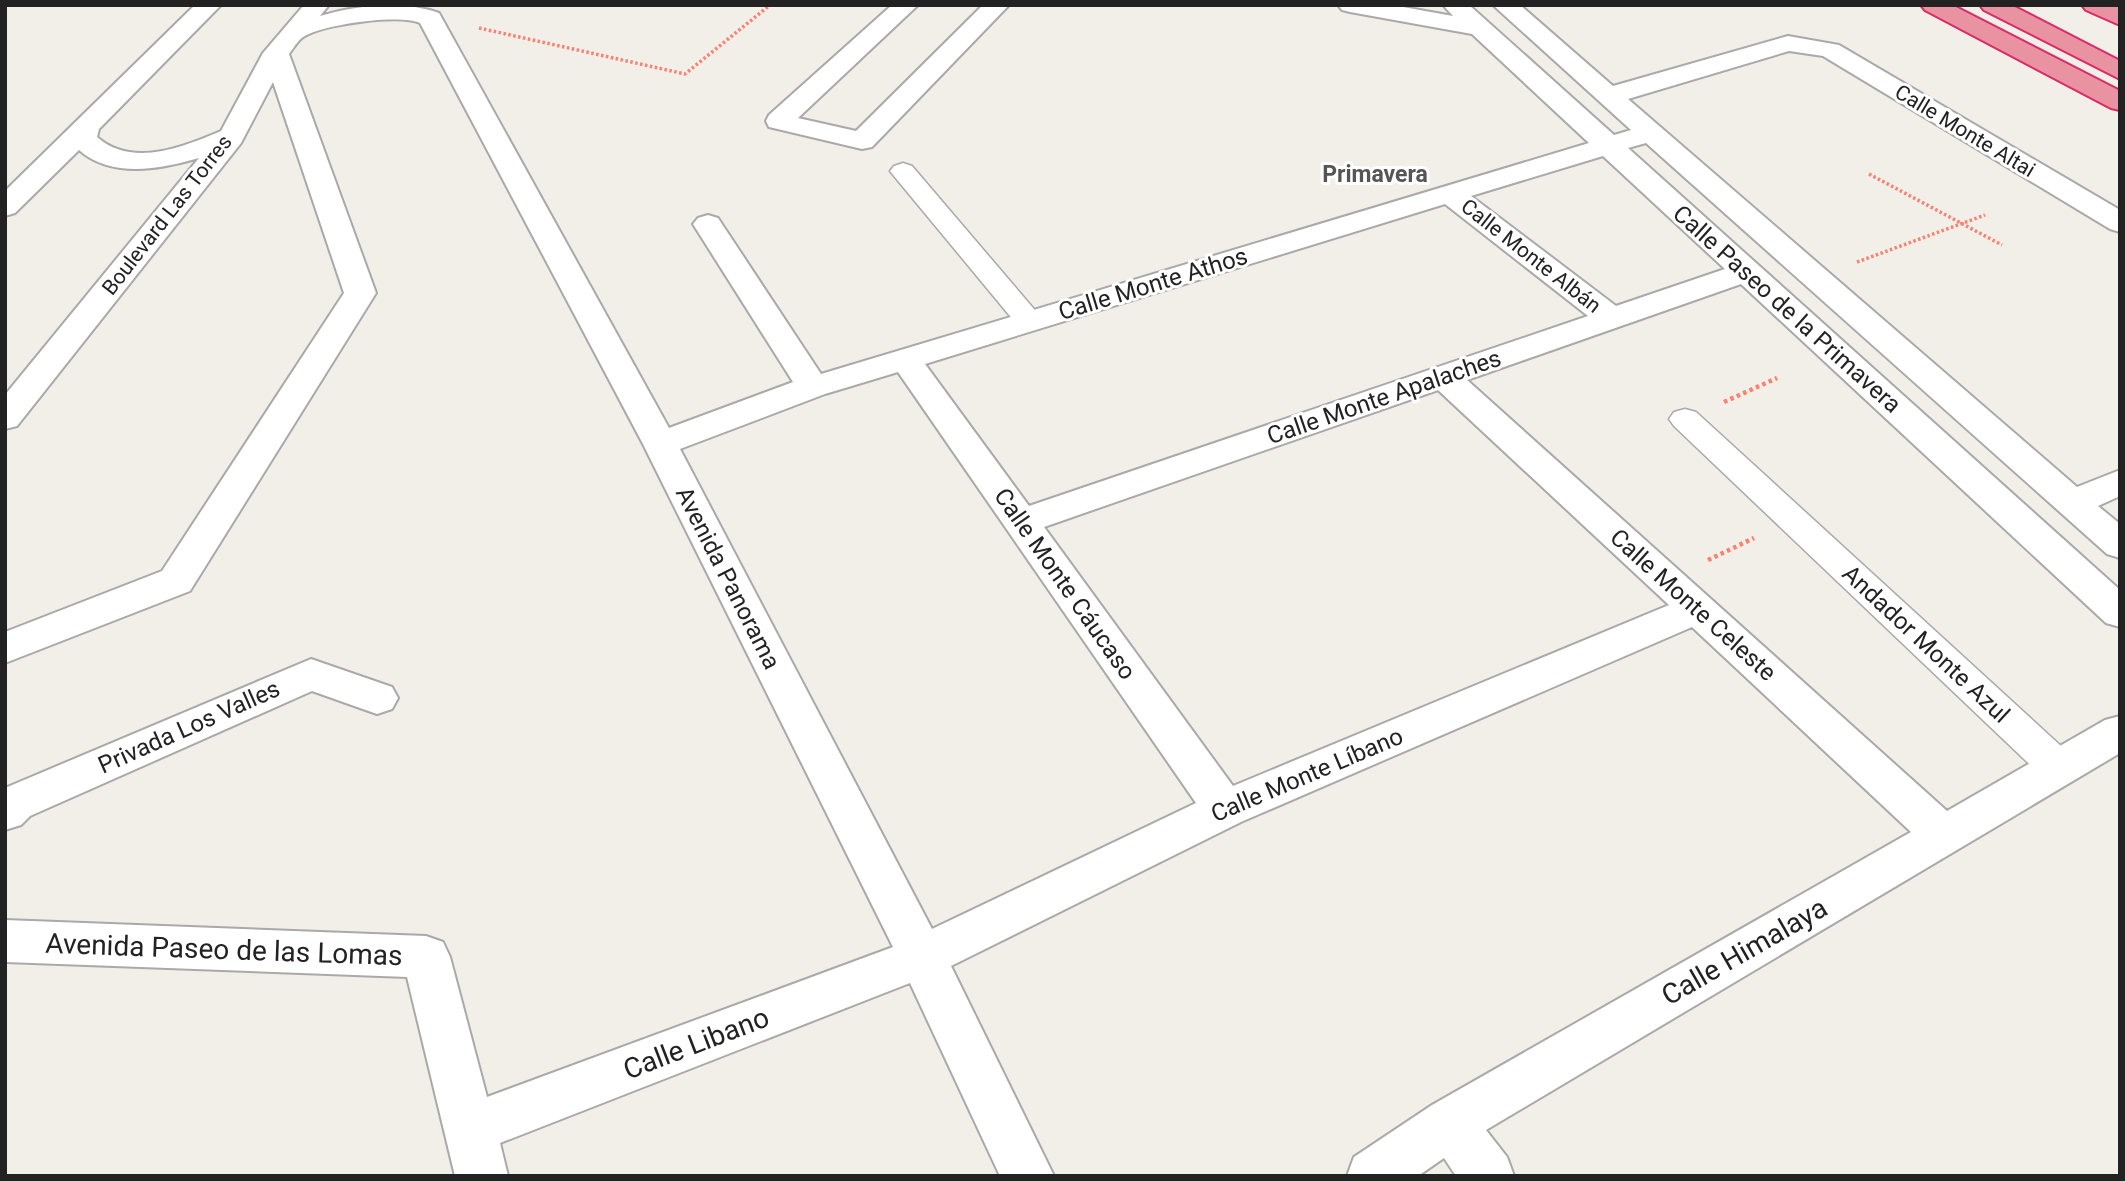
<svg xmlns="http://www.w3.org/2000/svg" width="2125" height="1181" viewBox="0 0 2125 1181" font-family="Roboto,sans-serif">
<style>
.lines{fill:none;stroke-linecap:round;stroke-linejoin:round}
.pedestrian-casing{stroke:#a9a9a9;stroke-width:3}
.minor-casing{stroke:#a9a9a9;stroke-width:4}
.motorway-casing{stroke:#dc2a67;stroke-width:4}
.path-far1{stroke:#fa8072;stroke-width:3.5;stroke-dasharray:2.5 2.5;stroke-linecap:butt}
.path{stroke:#fa8072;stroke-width:4.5;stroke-dasharray:3.5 3.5;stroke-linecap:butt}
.pedestrian{fill:#fff;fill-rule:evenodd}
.minor{fill:#fff;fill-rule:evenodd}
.motorway{fill:#e892a2;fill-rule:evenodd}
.labels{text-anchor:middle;stroke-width:6;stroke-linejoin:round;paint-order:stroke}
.far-street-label{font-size:21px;fill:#222;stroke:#fff}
.far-quarter-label{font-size:23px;font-weight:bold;fill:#555;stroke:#fff}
.street-label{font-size:24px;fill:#222;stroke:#fff}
.near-street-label{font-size:28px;fill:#222;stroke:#fff}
</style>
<rect width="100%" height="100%" fill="#f2efe9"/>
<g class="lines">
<defs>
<path id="pedestrian" d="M903 163 912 166 1039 315 1043 321 1039 327 1029 330 1019 327 894 176 890 171 894 166Z
M1685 409 1696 412 2073 757 2078 768 2073 779 2059 784 2045 779 1674 426 1669 419 1674 412Z"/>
<path id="minor" d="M195 5H221L99 129 97 137C132 168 183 147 221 131L263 53 304 5H329L320 16C358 5 402 0 439 13L669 428 793 382 693 224 698 218 708 215 718 218 821 374 1589 143 1472 34 1350 12 1342 10 1338 5H1392L1453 16 1443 5H1469L1614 135 1631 130 1493 5H1520L1613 86 1788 36 1839 45 2120 210V232L2110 229 1823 56 1789 51 1628 99 2077 487 2120 470V496L2098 506 2120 524V558L2107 554 1646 143 1628 148 2120 590V627L2106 623 1741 284 1467 380 1947 811 2105 720 2120 716V753L1486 1130 1507 1157 1514 1176H1456L1444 1158 1418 1176H1347L1354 1157 1432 1105 1911 832 1692 627 1241 822 951 966 1054 1176H1000L910 983 500 1143 508 1176H455L407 977 5 962V920L426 936 443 942 450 957 487 1097 893 947 643 444 420 23C399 14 324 24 303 37 298 40 293 49 289 54L376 293 190 591 5 663V632L162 571 344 293 273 82 241 143 17 426 5 429V395L199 158C161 169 112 179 79 150L15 213 5 216V191ZM1603 156 1725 269 1616 306 1471 196ZM1445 204 1588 316 1029 506 925 364ZM898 372 1196 803 932 929 680 449 825 394ZM1438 390 1669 605 1233 786 1044 527Z
M892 5H918L798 118 856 131 983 5H1009L872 147 862 149 769 127 766 121 769 115Z
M311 659 392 687 398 698 392 709 377 714 312 691 30 816 21 825 5 830V788Z"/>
<path id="motorway" d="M1921 5H1952L2120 91V110L2111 108 1925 10Z
M1980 5H2011L2120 61V79L1984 10Z
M2082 5H2113L2120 8V25L2086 10Z"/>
</defs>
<use href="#pedestrian" class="pedestrian-casing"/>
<use href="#minor" class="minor-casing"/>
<use href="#motorway" class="motorway-casing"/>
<path class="path-far1" d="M479 28 685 74 770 5
M1869 174 2002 245
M1857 262 1985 215"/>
<path class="path" d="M1724 402 1777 378
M1708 560 1754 538"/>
<use href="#pedestrian" class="pedestrian"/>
<use href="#minor" class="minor"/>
<use href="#motorway" class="motorway"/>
</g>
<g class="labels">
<g class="far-street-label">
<text transform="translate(1965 131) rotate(31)" y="7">Calle Monte Altai</text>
<text transform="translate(167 215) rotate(-52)" y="7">Boulevard Las Torres</text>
<text transform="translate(1531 256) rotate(38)" y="7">Calle Monte Albán</text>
</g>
<g class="far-quarter-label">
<text x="1375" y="182">Primavera</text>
</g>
<g class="street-label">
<text transform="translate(1153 284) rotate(-17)" y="8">Calle Monte Athos</text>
<text transform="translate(1787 309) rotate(42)" y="8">Calle Paseo de la Primavera</text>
<text transform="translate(1384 397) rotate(-19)" y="8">Calle Monte Apalaches</text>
<text transform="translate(728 578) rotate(63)" y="8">Avenida Panorama</text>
<text transform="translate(1065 584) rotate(55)" y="8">Calle Monte Cáucaso</text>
<text transform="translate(1693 605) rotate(42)" y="8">Calle Monte Celeste</text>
<text transform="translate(1926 644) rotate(43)" y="8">Andador Monte Azul</text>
<text transform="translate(189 727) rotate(-24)" y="8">Privada Los Valles</text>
<text transform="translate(1307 775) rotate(-23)" y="8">Calle Monte Líbano</text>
</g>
<g class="near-street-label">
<text transform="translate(224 949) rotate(2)" y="10">Avenida Paseo de las Lomas</text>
<text transform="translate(1744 951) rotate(-30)" y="10">Calle Himalaya</text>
<text transform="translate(696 1043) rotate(-21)" y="10">Calle Libano</text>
</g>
</g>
<rect width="2125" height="1181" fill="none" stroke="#222222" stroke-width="14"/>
</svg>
